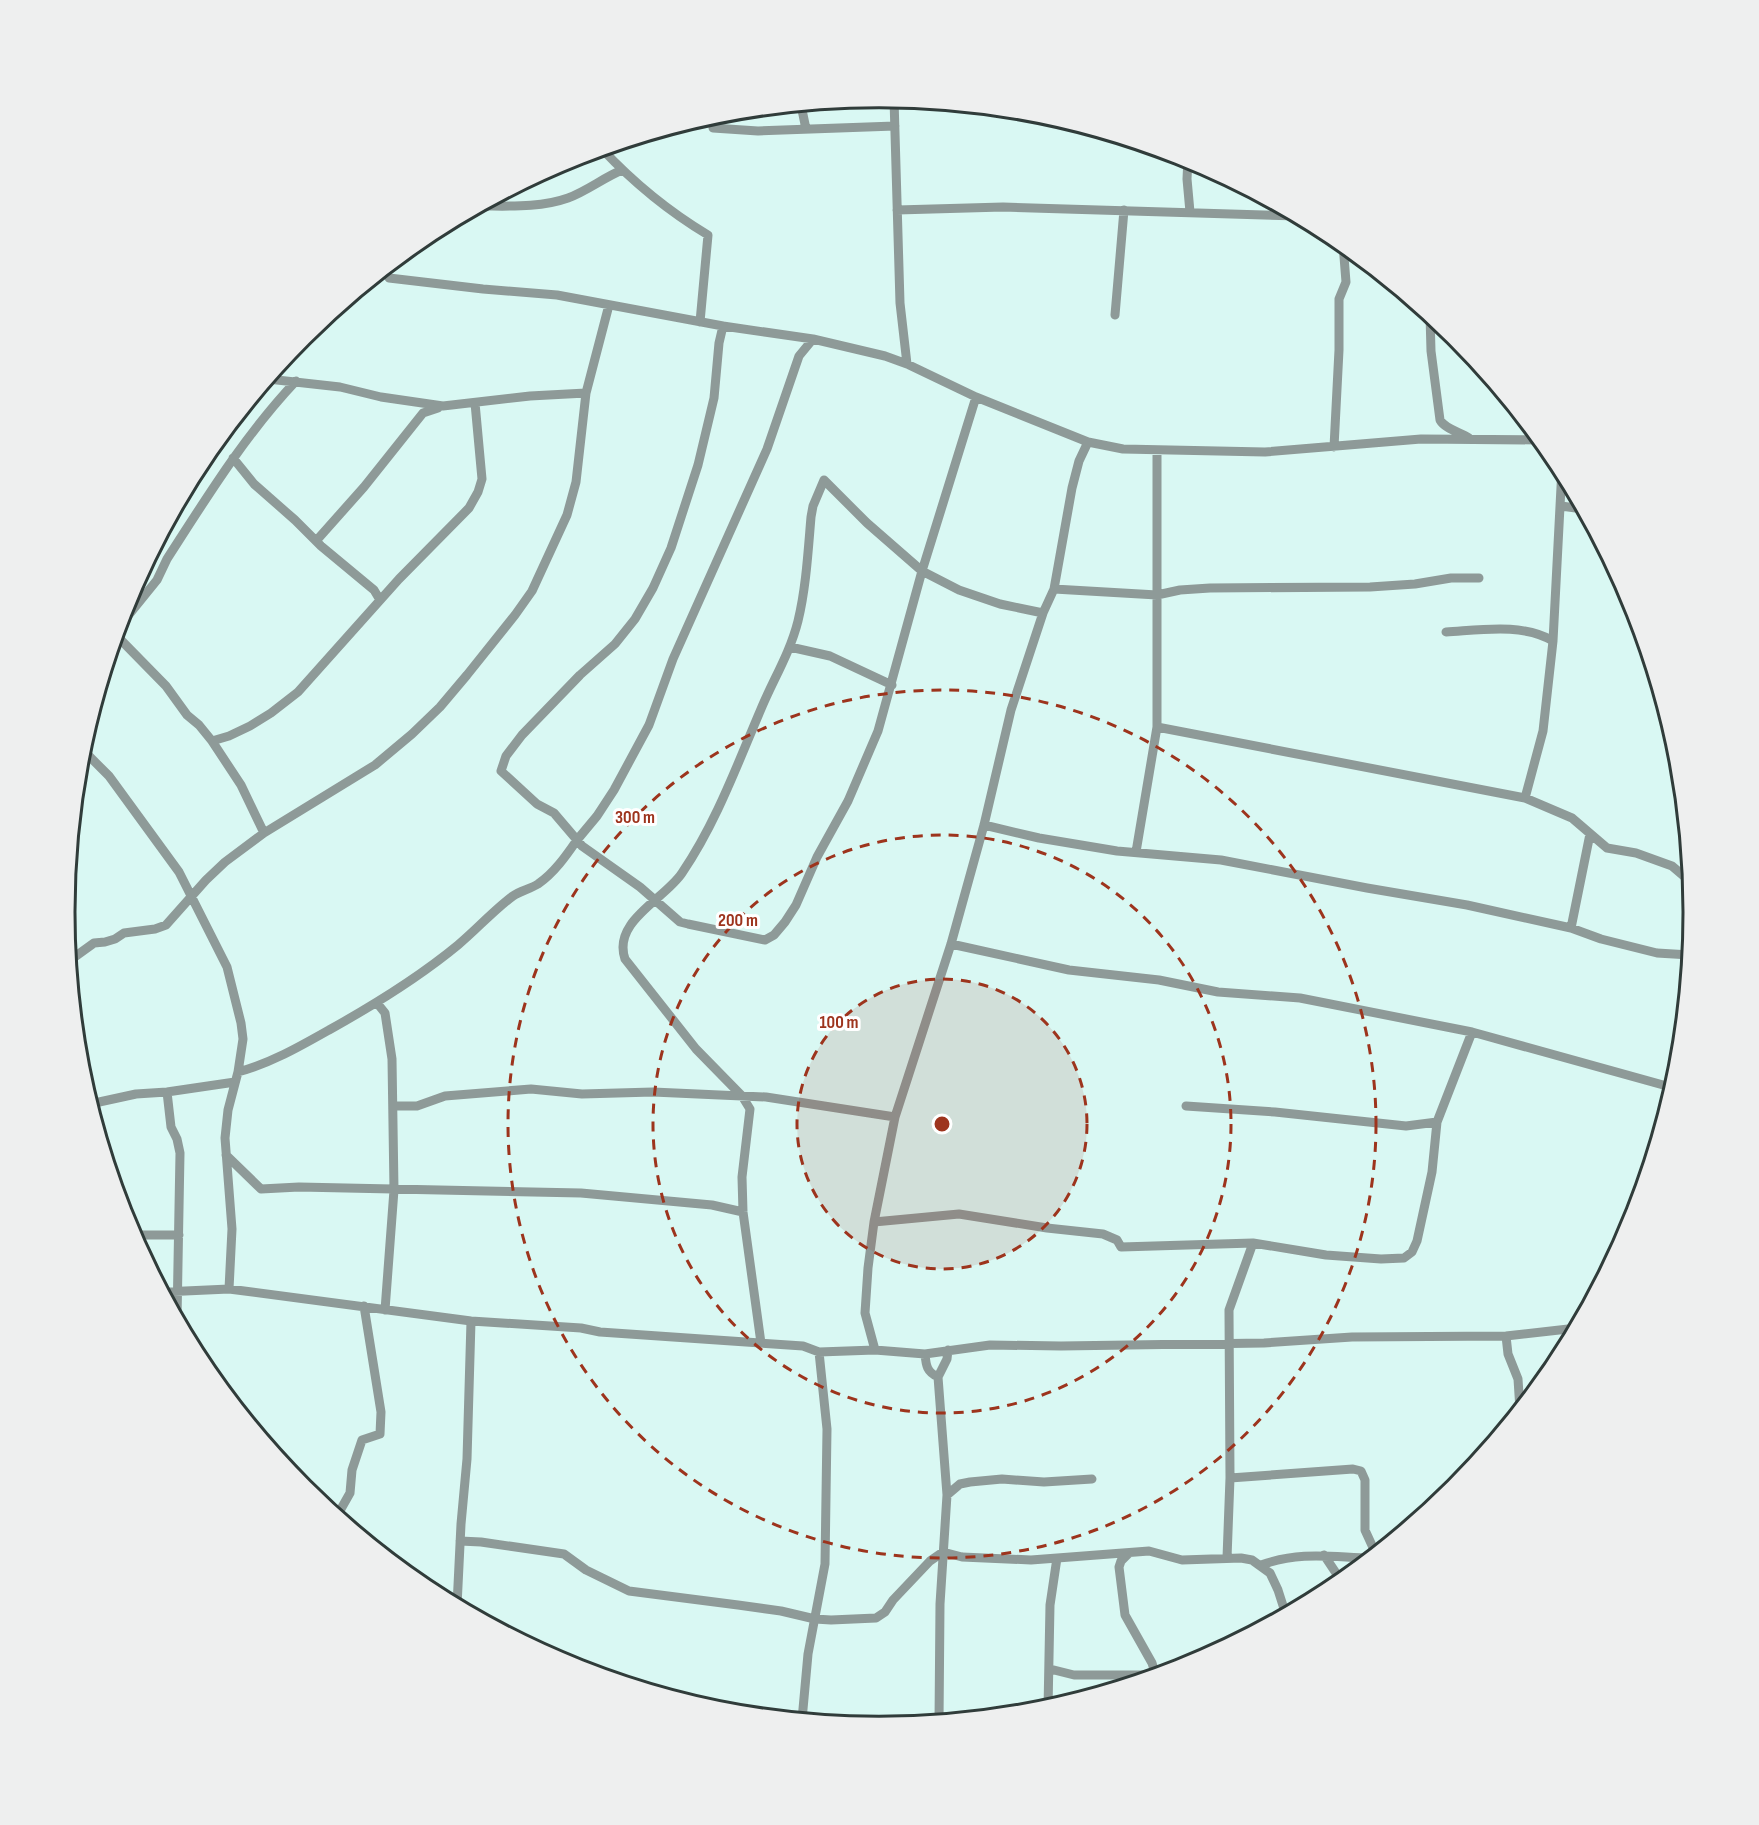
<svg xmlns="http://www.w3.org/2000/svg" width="1759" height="1825" viewBox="0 0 1759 1825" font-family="'Sofia Sans Condensed',sans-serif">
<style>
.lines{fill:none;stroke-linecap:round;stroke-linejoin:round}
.minor{stroke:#8e9a98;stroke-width:9}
.ring{fill:none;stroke:#9d341d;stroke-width:3;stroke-dasharray:10 8}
.rim{fill:none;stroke:#303c3a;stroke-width:3}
.centre{fill:#9d341d;stroke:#fff;stroke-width:3}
.ring-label{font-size:18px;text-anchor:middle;font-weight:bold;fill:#9d341d;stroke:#fff;stroke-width:6;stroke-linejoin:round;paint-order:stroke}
</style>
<rect width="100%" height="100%" fill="#d9f8f3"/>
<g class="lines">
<path class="minor" d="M894 99 900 303 907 364
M801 105 806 129
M713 128 758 131 895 126
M602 149C633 182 668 211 708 235L700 322
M1188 158 1187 179 1190 212
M480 206C509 206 540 208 568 198 587 191 603 178 622 170
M897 210 1003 207 1298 216
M389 278 483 289 557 295 723 326 813 339 885 356 907 364 976 397 1088 442 1123 449 1265 452 1421 439 1541 440
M1115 315 1124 210
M1430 315 1431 351 1440 420C1445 429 1460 432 1469 438
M813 339 799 356 767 449 673 659 649 725 614 790 597 816 577 840 582 846 640 887 680 922 688 924 765 940 774 935 785 922 796 905 817 857 848 801 878 731 922 571 976 397
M268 379 340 387 381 397 443 406 530 396 586 393
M1334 447 1339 350V299L1346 282 1343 244
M233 458 254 484 295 520 321 546 374 590 380 600
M1561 506 1583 509
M316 541 364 487 423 413 438 408
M1054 589 1157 595 1180 590 1210 588 1370 587 1415 584 1451 578H1479
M119 627 157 580 167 559C207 497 245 435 296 381
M1446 632C1481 630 1523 623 1553 641
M116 635 166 686 187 715 199 725 212 741 241 785 264 833
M790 647 830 656 892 685
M1157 727 1525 798 1572 818 1607 848 1636 853 1672 866 1692 883
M212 741 229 736 250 726 271 713 298 692 399 579 469 508 478 492 482 479 475 403
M82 749 109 776 179 872 227 967 241 1023 243 1039 238 1072 228 1110 225 1138 232 1229 229 1289
M1525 798 1543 731 1553 641 1562 468
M984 825 1039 838 1117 851 1221 860 1367 888 1467 905 1571 928 1601 939 1657 953 1690 955
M1136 852 1157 727V450
M1571 928 1590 834
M951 944 1069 970 1159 980 1218 992 1300 998 1472 1032 1674 1088
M69 961 94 943 105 942 115 939 124 933 155 929 166 925 206 880 225 862 264 833 375 765 412 734 440 707 467 675 515 615 532 591 567 515 576 482 586 393 609 305
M377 1003 385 1013 392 1059 394 1190 385 1310
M238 1072C271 1063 299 1047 329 1030 374 1005 418 978 458 945 476 930 495 909 513 896 520 891 530 889 538 884 554 873 566 856 577 840L554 813 537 804 501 771 506 756 522 735 580 675 615 644 635 619 653 588 671 548 698 465 714 398 719 343 723 326
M167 1092 171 1127 177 1139 180 1153 177 1319
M90 1104 136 1094 167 1092 235 1082
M393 1106H417L445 1096 531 1089 582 1094 653 1092 766 1097 895 1117
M1186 1106 1275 1112 1406 1126 1437 1122
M226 1155 261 1189 299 1187 581 1193 712 1205 743 1212
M874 1222 959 1214 1047 1228 1103 1234 1117 1240 1121 1247 1253 1243 1326 1255 1381 1259 1404 1258 1412 1252 1417 1241 1432 1172 1437 1122 1472 1032
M132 1235H179
M163 1292 229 1289 471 1321 581 1328 600 1332 803 1346 819 1352 875 1350 925 1354 990 1345 1061 1346 1264 1343 1352 1337 1506 1336 1577 1328
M1506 1336 1508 1354 1518 1379 1520 1410
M761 1343 743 1212 742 1177 750 1109 742 1096 696 1049 625 959C612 921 665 899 682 873 716 823 737 765 761 709 773 680 790 653 798 621 806 588 808 552 811 517L813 506 824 480 867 523 922 571 959 590 1000 604 1043 613
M875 1350 865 1313 868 1268 874 1222 895 1117 951 944 984 825 1011 710 1043 613 1054 589 1072 488 1079 461 1088 442
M925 1354C926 1366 927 1372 938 1377
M1230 1478 1353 1469 1361 1471 1365 1480V1530L1376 1554
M947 1495 960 1484 970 1482 1002 1479 1044 1482 1092 1479
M337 1516 350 1493 352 1470 362 1440 380 1434 381 1412 364 1306
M460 1541 481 1542 564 1554 586 1570 629 1591 738 1605 781 1611 815 1619 831 1620 876 1618 885 1612 893 1600 930 1561 943 1552 962 1557 1031 1560 1149 1551 1182 1560 1241 1558 1252 1560 1270 1573 1278 1590 1286 1615
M1129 1553 1121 1561 1119 1567 1125 1615 1152 1663 1156 1676
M1324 1555 1342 1582
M1227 1558 1230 1478 1229 1310 1253 1243
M1261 1565C1301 1551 1330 1557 1371 1558
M457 1606 461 1524 467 1459 471 1321
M1050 1669 1074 1675H1159
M1048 1709 1050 1605 1057 1558
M802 1720 808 1654 825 1564 827 1429 819 1352
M939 1722 940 1604 947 1495 938 1377 947 1359 948 1350"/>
</g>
<circle cx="942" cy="1124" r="145" fill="#9d341d" fill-opacity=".12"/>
<g class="ring">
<circle cx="942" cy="1124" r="145"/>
<circle cx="942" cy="1124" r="289"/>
<circle cx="942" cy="1124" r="434"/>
</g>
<path d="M0 0H1759V1825H0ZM75 912a804 804 0 1 1 1608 0a804 804 0 1 1-1608 0Z" fill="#eeefef" fill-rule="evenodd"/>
<path class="rim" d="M75 912a804 804 0 1 1 1608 0a804 804 0 1 1-1608 0Z"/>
<circle cx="942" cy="1124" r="9" class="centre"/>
<g class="ring-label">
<text x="635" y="823">300 m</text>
<text x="738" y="926">200 m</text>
<text x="839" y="1028">100 m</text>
</g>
</svg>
